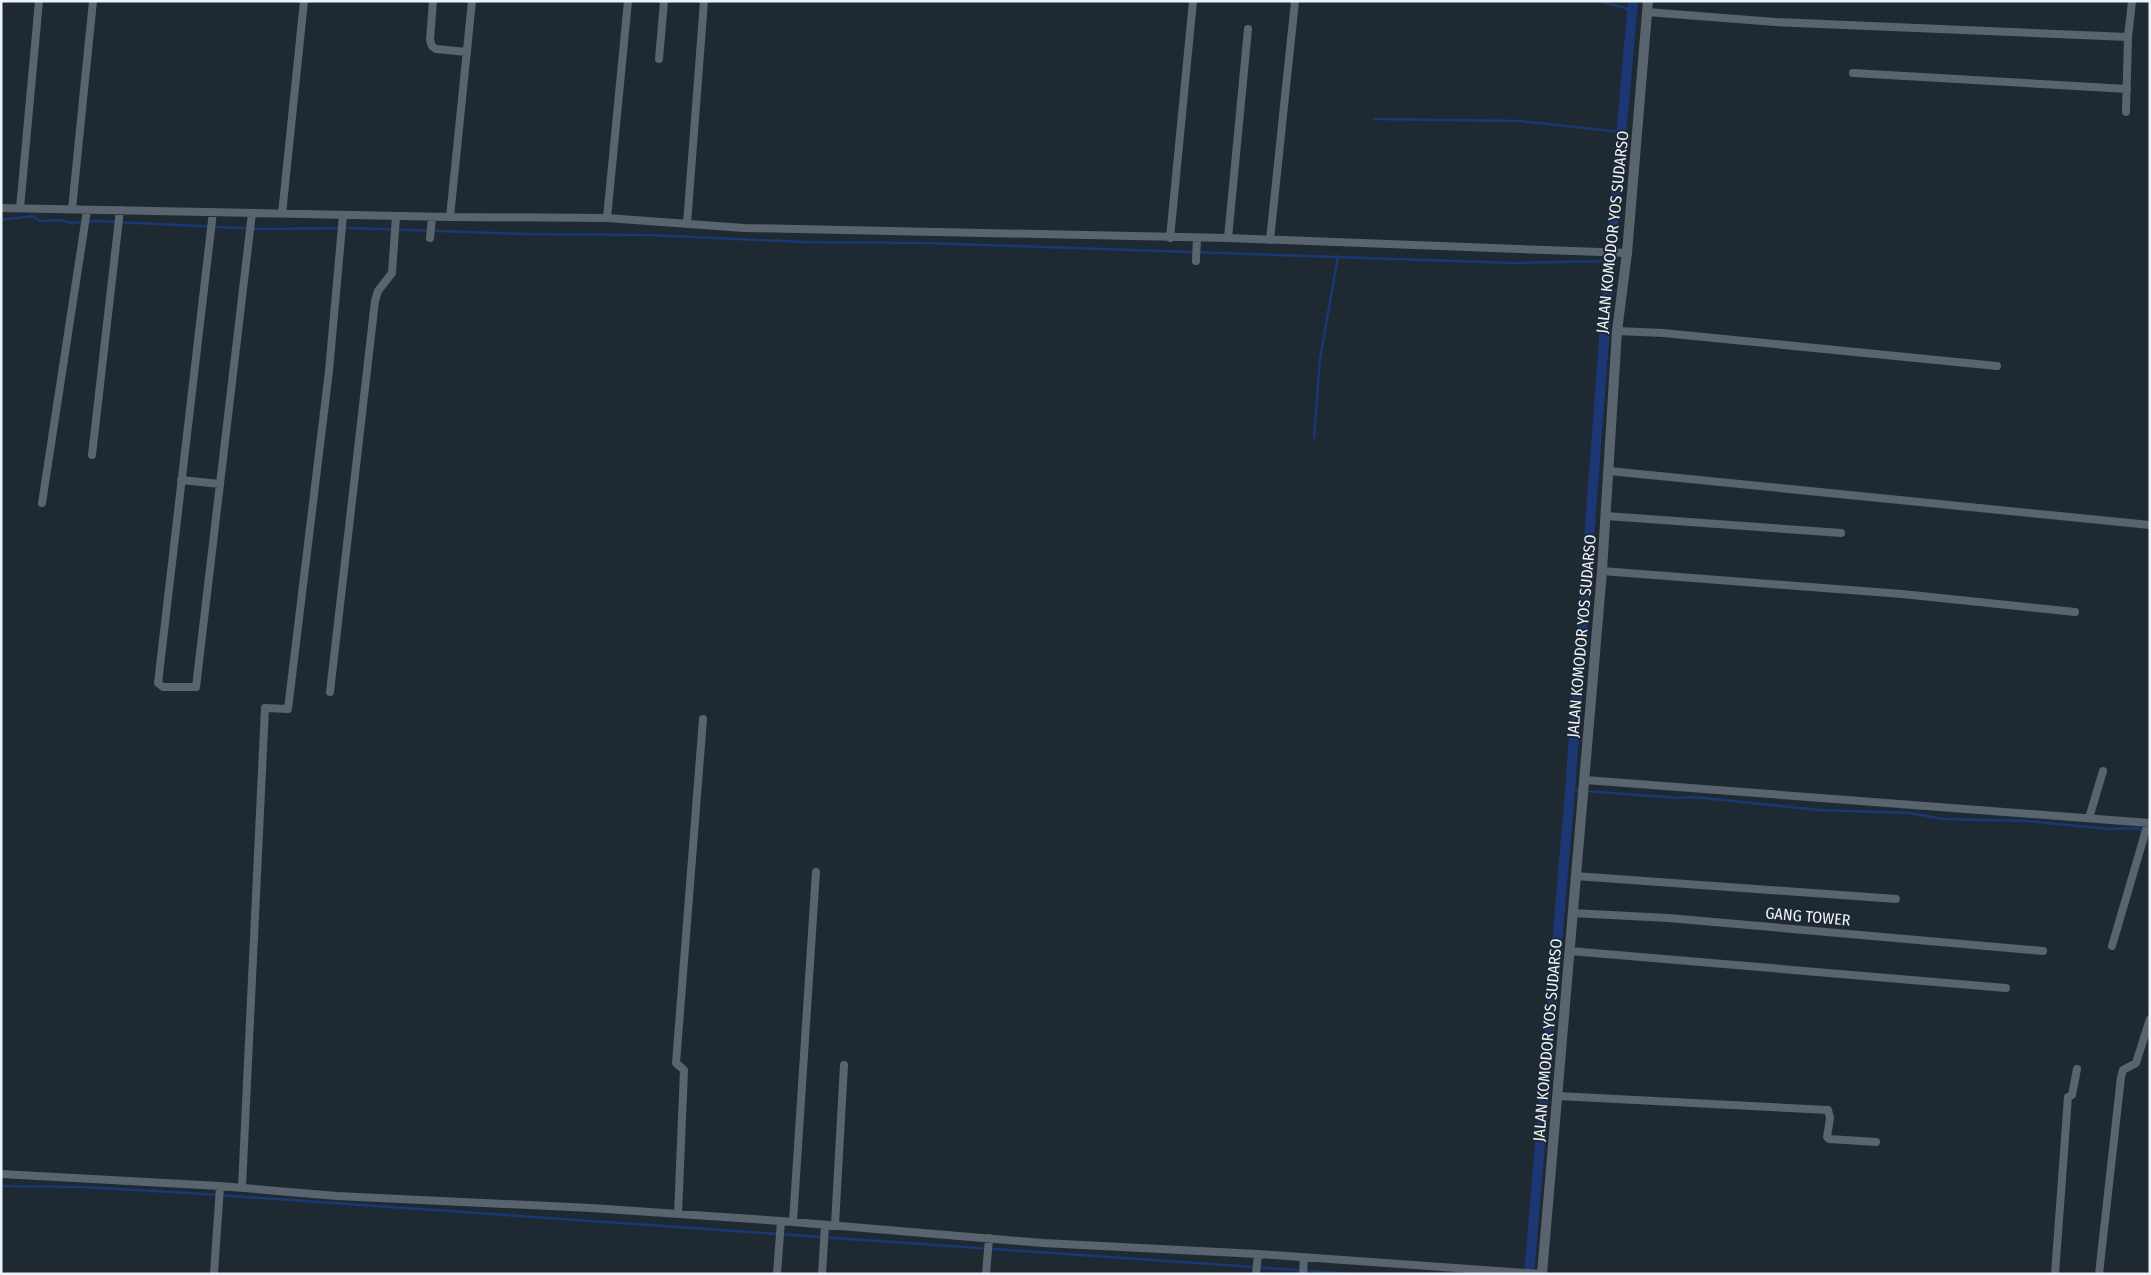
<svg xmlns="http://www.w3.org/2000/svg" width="2151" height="1275" viewBox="0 0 2151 1275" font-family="'Fira Sans Condensed',sans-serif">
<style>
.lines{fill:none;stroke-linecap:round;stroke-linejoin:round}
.stream{stroke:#1b3875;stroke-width:2.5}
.canal{stroke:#1b3875;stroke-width:10}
.minor{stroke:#59646f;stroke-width:8}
.tertiary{stroke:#59646f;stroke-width:10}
.labels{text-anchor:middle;stroke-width:4;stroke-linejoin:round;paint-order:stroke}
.street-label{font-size:16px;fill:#edf3fa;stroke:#1f2932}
</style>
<rect width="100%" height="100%" fill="#1f2932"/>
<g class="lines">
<path class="stream" d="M1600 1 1632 10
M1374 119 1520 121 1621 132
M1 220 32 216 40 221 60 220 72 223 95 221 261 229 352 228 527 234 648 235 805 242 925 243 1513 263 1610 261
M1314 438 1320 359 1338 256
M1570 790 1581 791
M1586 791 1678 798 1694 797 1819 810 1909 813 1944 819 2027 821 2109 829 2137 828 2142 831
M1 1186 81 1187 189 1193 1353 1274"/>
<path class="canal" d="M1529 1274 1570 790 1611 247 1633 1"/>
<path class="minor" d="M433 1 430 40 432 46 436 49 467 52
M1647 12 1775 22 2128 37
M659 59 664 1
M1853 73 2127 89
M2126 112 2128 37 2132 1
M1 208 450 217 607 218 744 228 1228 238 1627 253
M20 208 39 1
M72 209 93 1
M213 212 158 683 163 687H196L252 213
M282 214 304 1
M450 217 472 1
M607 218 628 1
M687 224 704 1
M430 238 432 217
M1170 238 1193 1
M1228 238 1248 29
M1270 240 1295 1
M1196 261 1197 238
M1617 331 1663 333 1997 366
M92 455 120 210
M1609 471 2150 525
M181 480 220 484
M42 503 87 210
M1606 516 1841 533
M1602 571 1902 594 2075 612
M330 692 375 301 378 291 392 273 396 216
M1585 780 2150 823
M2089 818 2103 771
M1575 876 1896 899
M1572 913 1668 918 2043 951
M2112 946 2148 823
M1570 951 2006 988
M1558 1096 1828 1110 1830 1118 1827 1137 1829 1139 1876 1142
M1 1174 220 1186 337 1196 591 1208 781 1221 1043 1243 1258 1254 1541 1274
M242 1187 265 708 288 709 329 371 343 215
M678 1214 684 1070 676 1063 703 719
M793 1222 816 872
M835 1225 844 1065
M214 1274 220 1186
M777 1274 781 1221
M822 1274 825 1225
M986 1274 989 1238
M1256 1274 1258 1254
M1303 1274 1304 1258
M2055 1274 2068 1097 2072 1095 2077 1069
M2099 1274 2121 1077 2123 1070 2136 1063 2150 1019"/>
<path class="tertiary" d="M1542 1274 1602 571 1617 331 1627 253 1648 1"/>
</g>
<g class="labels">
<g class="street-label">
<text transform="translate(1612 232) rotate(-84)" y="6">JALAN KOMODOR YOS SUDARSO</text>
<text transform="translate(1581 636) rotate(-85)" y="6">JALAN KOMODOR YOS SUDARSO</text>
<text transform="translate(1808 916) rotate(5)" y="6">GANG TOWER</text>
<text transform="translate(1547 1040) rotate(-85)" y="6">JALAN KOMODOR YOS SUDARSO</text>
</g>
</g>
<rect width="2151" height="1275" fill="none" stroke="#edf3fa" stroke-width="5"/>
</svg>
